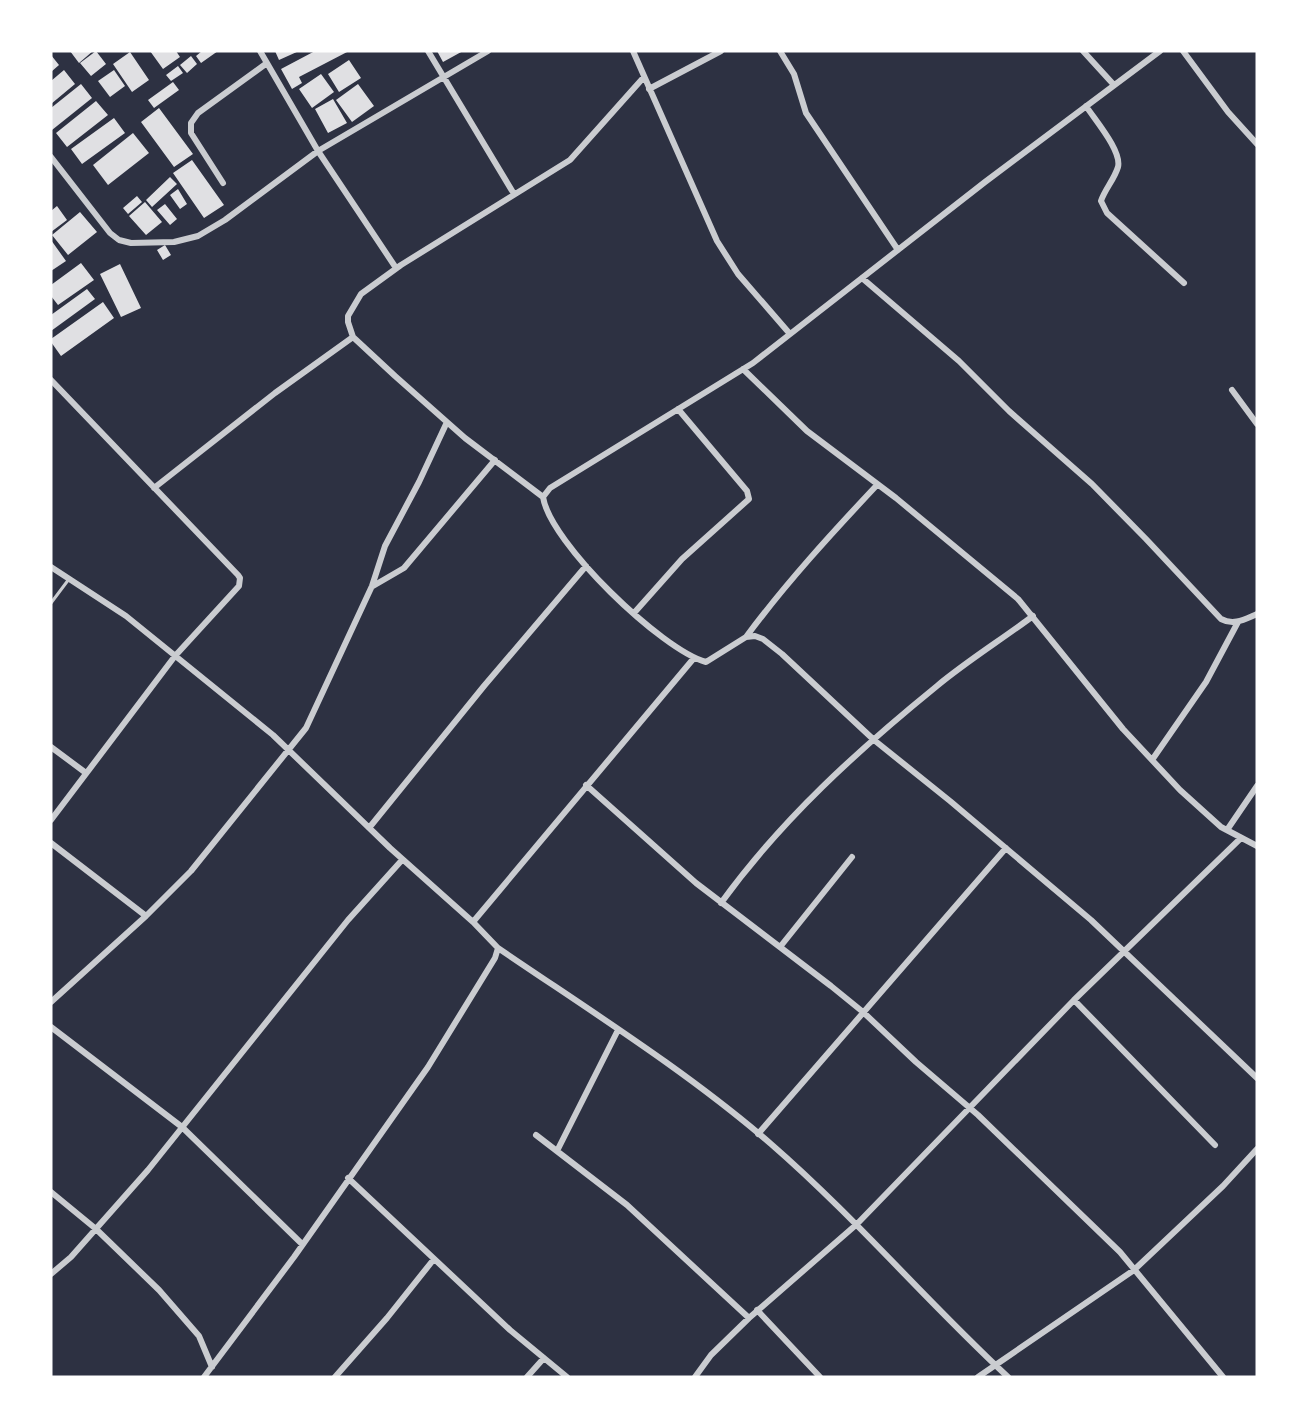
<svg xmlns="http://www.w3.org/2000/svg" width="1308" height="1428" viewBox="0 0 1308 1428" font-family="'Exo 2',sans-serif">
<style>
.building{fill:#e0e0e3}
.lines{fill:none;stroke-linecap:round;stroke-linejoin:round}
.service{stroke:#caccd0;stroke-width:3}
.minor{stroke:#caccd0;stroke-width:6}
</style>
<rect width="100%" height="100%" fill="#2d3142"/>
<path class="building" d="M70 51H93L79 63Z
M96 51 106 64 91 76 80 63Z
M150 51H176L180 57 163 69Z
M202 51H218L201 63 196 56Z
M275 51H299L279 60Z
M315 51H349L299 77 302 83 292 89 281 69Z
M437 51H463L443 62Z
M130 52 149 80 132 92 113 64Z
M51 55 59 65 51 72Z
M191 56 197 64 187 73 180 65Z
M349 60 361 78 339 92 328 74Z
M178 66 183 73 171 81 166 75Z
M64 70 75 84 51 104V81Z
M114 70 125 86 110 97 98 81Z
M321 74 334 92 312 108 299 89Z
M173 82 179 90 154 108 148 100Z
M81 84 92 98 52 130 51 108Z
M358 84 374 106 352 122 336 100Z
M333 99 347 123 328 133 315 109Z
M96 101 108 115 67 147 56 133Z
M159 108 193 154 174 167 141 122Z
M114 118 125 133 82 164 71 149Z
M133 133 149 153 108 185 93 165Z
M192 160 224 205 204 218 173 173Z
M170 177 177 184 152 207 146 200Z
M178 189 187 204 180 209 170 195Z
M137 196 142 202 128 214 123 208Z
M145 202 162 222 146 235 129 216Z
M165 204 177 219 170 225 157 210Z
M57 206 67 220 51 232V211Z
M80 212 97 232 68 255 52 235Z
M51 240 66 261 51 271Z
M165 245 171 255 163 260 157 250Z
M81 263 94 280 58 305 51 296V285Z
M120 264 141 308 121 317 100 274Z
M87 289 95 299 51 331V315Z
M103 302 114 318 61 356 51 342V339Z"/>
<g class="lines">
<path class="service" d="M51 603 69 579"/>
<path class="minor" d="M260 51 318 151 396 268
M428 51 514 194
M633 51 717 241 738 274 790 334
M780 51 794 74 806 113 898 250
M1083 51 1114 85
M1160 51 985 182 753 363 550 488 543 497C550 543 662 650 706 662L746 637 755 636 763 639 782 654 874 740 950 801 1091 920 1257 1078
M1183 51 1228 112 1257 144
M649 89 721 51
M1086 106C1095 120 1122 151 1118 167 1114 180 1105 189 1101 201L1107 213 1184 283
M51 157 110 233 119 240 131 243 174 242 198 236 225 220 318 151 488 51
M223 183 191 133V123L198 113 267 63
M862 278 959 361 1009 411 1092 484 1146 539 1221 619C1234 626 1245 619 1257 614
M743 369 807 431 896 498 1018 599 1123 729 1180 790 1221 827 1257 846
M51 380 238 575 240 578 239 586 175 656 51 820
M1232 390 1257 424
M154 488 275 393 353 337
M543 497 465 438 395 376 353 337 348 322V316L361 294 401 265 570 160 644 77
M51 567 126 616 273 735 390 848 473 922 498 948 495 958 428 1067 294 1257 204 1377
M373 586 404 568 495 460
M634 613 682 559 749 499 747 491 678 409
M746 637C786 583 831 534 877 485
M51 747 86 773
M1152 760 1206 682 1238 622
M586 785 696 883 831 986 863 1012 916 1062 978 1115 1120 1252 1223 1377
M369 828 484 686 586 566
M1227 830 1257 786
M51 843 146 916
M721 903C782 819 857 751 937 686 967 661 1001 640 1033 616
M473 922 694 658
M780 947 852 857
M498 948C589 1010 688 1072 771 1144 855 1217 927 1302 1008 1377
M1074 1000 1215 1145
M51 1002 146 916 191 871 306 728 372 586 385 546 419 482 447 422
M51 1027 182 1127 302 1244
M758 1134 1006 848
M536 1135 627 1205 749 1318
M557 1151 618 1030
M348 1178 510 1330 567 1377
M51 1192 96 1229 159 1290 199 1336 212 1367
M51 1274 71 1257 148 1170 348 920 402 860
M757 1310 820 1377
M335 1377 387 1318 434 1259
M527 1377 544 1358
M695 1377 711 1355 749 1318 857 1224 1074 1000 1241 838
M978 1377 1134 1270 1223 1186 1257 1149"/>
</g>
<rect width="1308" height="1428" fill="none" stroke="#ffffff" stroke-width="105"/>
</svg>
